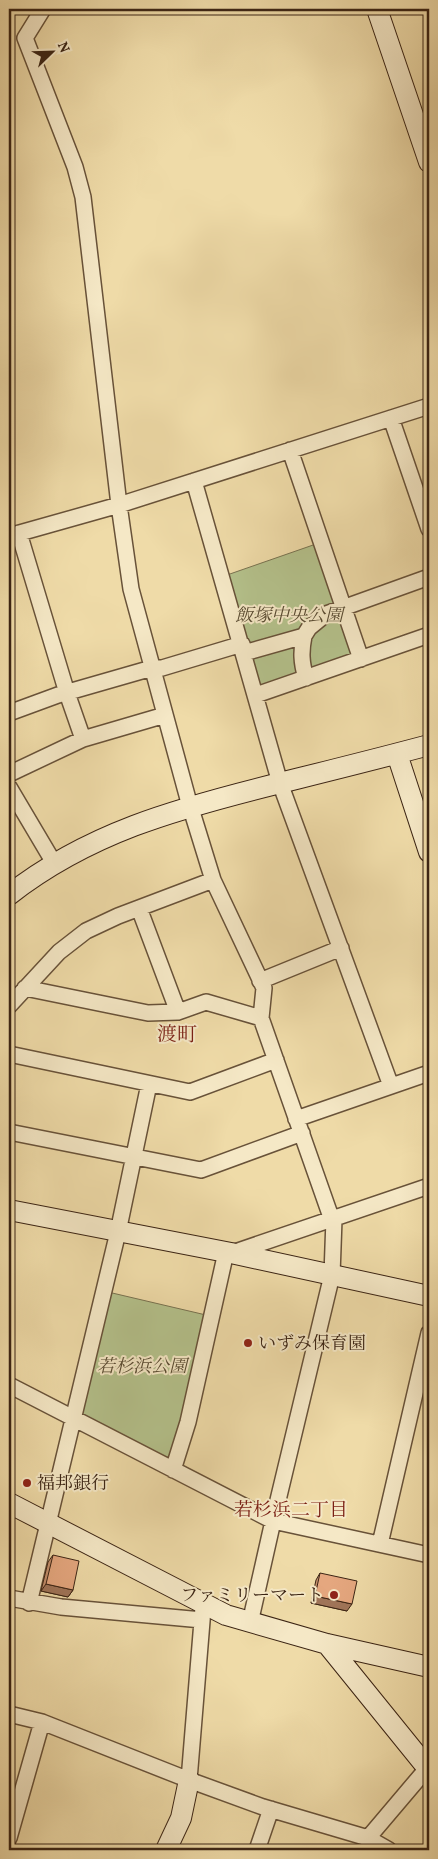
<svg xmlns="http://www.w3.org/2000/svg" width="438" height="1859" viewBox="0 0 438 1859" font-family="Vollkorn,'Noto Serif JP',serif">
<style>
.green{fill:#b4c18b;stroke:#787250}
.lines{fill:none;stroke-linecap:round;stroke-linejoin:round}
.street-casing{stroke:#685239;stroke-width:18}
.secondary-casing{stroke:#3b2414;stroke-width:22}
.street{stroke:#f5e8c6;stroke-width:15}
.secondary{stroke:#f5e8c6;stroke-width:20}
.wall{fill:#c5906d;stroke:#3b2414}
.shaded-wall{fill:#a07559;stroke:#3b2414}
.building{fill:#e5a77f;stroke:#3b2414}
.poi-dot{fill:#8f2418;stroke:#f5e8c6;stroke-width:2}
.labels{text-anchor:middle;stroke-width:4;stroke-linejoin:round;paint-order:stroke}
.park-label{font-size:18px;font-style:italic;fill:#594b32;stroke:#f5e8c6}
.poi-label{font-size:18px;fill:#3b2414;stroke:#f5e8c6;text-anchor:start}
.neighbourhood-label{font-size:19px;fill:#7a1f14;stroke:#f5e8c6}
.quarter-label{font-size:20px;fill:#7a1f14;stroke:#f5e8c6}
</style>
<rect width="100%" height="100%" fill="#efdba8"/>
<filter id="stains"><feTurbulence type="fractalNoise" baseFrequency=".004" numOctaves="4"/><feColorMatrix values="0 0 0 0 .2 0 0 0 0 .09 0 0 0 0 .02 0 0 0 .5 -.17"/></filter>
<radialGradient id="worn" r=".72"><stop offset=".6" stop-color="#630" stop-opacity="0"/><stop offset="1" stop-color="#630" stop-opacity=".3"/></radialGradient>
<path class="green" d="M316 544 353 657 260 688 227 575Z
M108 1292 206 1315 171 1459 78 1417Z"/>
<g class="lines">
<defs>
<path id="street" d="M43 9 25 38 75 167 83 197 119 505 131 589 188 799 213 880 264 988 261 1018 332 1220
M391 418 429 529
M290 450 361 659
M194 481 280 783 391 1086
M19 533 67 693 83 739
M9 536 119 505 429 406
M304 636C301 651 301 662 306 678
M244 653 304 636 309 628 326 614 429 577
M256 695 429 635
M9 713 58 695 152 668H162L242 644
M9 774 83 739 165 715
M9 787 54 863
M139 908 178 1012
M260 981 341 948
M25 988 148 1013 178 1012 206 1002 261 1018
M9 1006 59 952 86 931 118 916 213 880
M9 1054 190 1092 276 1060
M296 1119 429 1073
M9 1132 201 1170 302 1133
M232 1253 429 1186
M9 1385 273 1521 429 1555
M173 1470 188 1422 226 1252
M380 1544 429 1333
M9 1598 61 1607 202 1620
M29 1603 118 1232 149 1084
M250 1623 273 1521 332 1275 334 1219
M9 1714 42 1722 189 1780 263 1807 368 1838 389 1850
M189 1780 203 1609
M9 1838 42 1722
M368 1838 429 1766
M257 1850 271 1809"/>
<path id="secondary" d="M377 9 429 162
M397 754 429 852
M9 895C88 833 176 809 272 785 324 772 377 759 429 745
M9 1210 231 1253 429 1296
M9 1503 226 1615 327 1644 429 1667
M327 1644 429 1770
M166 1850 181 1818 189 1780"/>
</defs>
<use href="#street" class="street-casing"/>
<use href="#secondary" class="secondary-casing"/>
<use href="#street" class="street"/>
<use href="#secondary" class="secondary"/>
</g>
<path class="wall" d="M53 1555 73 1590 68 1597 41 1591 48 1562Z
M320 1573 347 1611 311 1603 316 1580Z"/>
<path class="shaded-wall" d="M46 1584 73 1590 68 1597 41 1591Z
M315 1596 352 1604 347 1611 311 1603Z"/>
<path class="building" d="M53 1555 79 1561 73 1590 46 1584Z
M320 1573 357 1581 352 1604 315 1596Z"/>
<g class="poi-dot">
<circle cx="248" cy="1343" r="5"/>
<circle cx="27" cy="1483" r="5"/>
<circle cx="334" cy="1595" r="5"/>
</g>
<g class="labels">
<g class="park-label">
<text x="289" y="621">飯塚中央公園</text>
<text x="142" y="1372">若杉浜公園</text>
</g>
<g class="poi-label">
<text x="258" y="1349">いずみ保育園</text>
<text x="37" y="1489">福邦銀行</text>
<text x="324" y="1601" text-anchor="end">ファミリーマート</text>
</g>
<g class="neighbourhood-label">
<text x="291" y="1516">若杉浜二丁目</text>
</g>
<g class="quarter-label">
<text x="177" y="1041">渡町</text>
</g>
</g>
<rect width="438" height="1859" fill="none" stroke="#efdba8" stroke-width="30"/>
<rect x="10" y="10" width="418" height="1839" fill="none" stroke="#3b2414" stroke-width="2.5"/>
<rect x="15" y="15" width="408" height="1829" fill="none" stroke="#3b2414"/>
<g transform="translate(52 52) rotate(67)" stroke="#f5e8c6" stroke-width="4" paint-order="stroke">
<path d="M0-4L9 19L0 12L-9 19Z" fill="#3b2414"/>
<text y="-8" font-size="14" font-weight="bold" text-anchor="middle" fill="#3b2414">N</text>
</g>
<rect width="100%" height="100%" filter="url(#stains)"/>
<rect width="100%" height="100%" fill="url(#worn)"/>
</svg>
